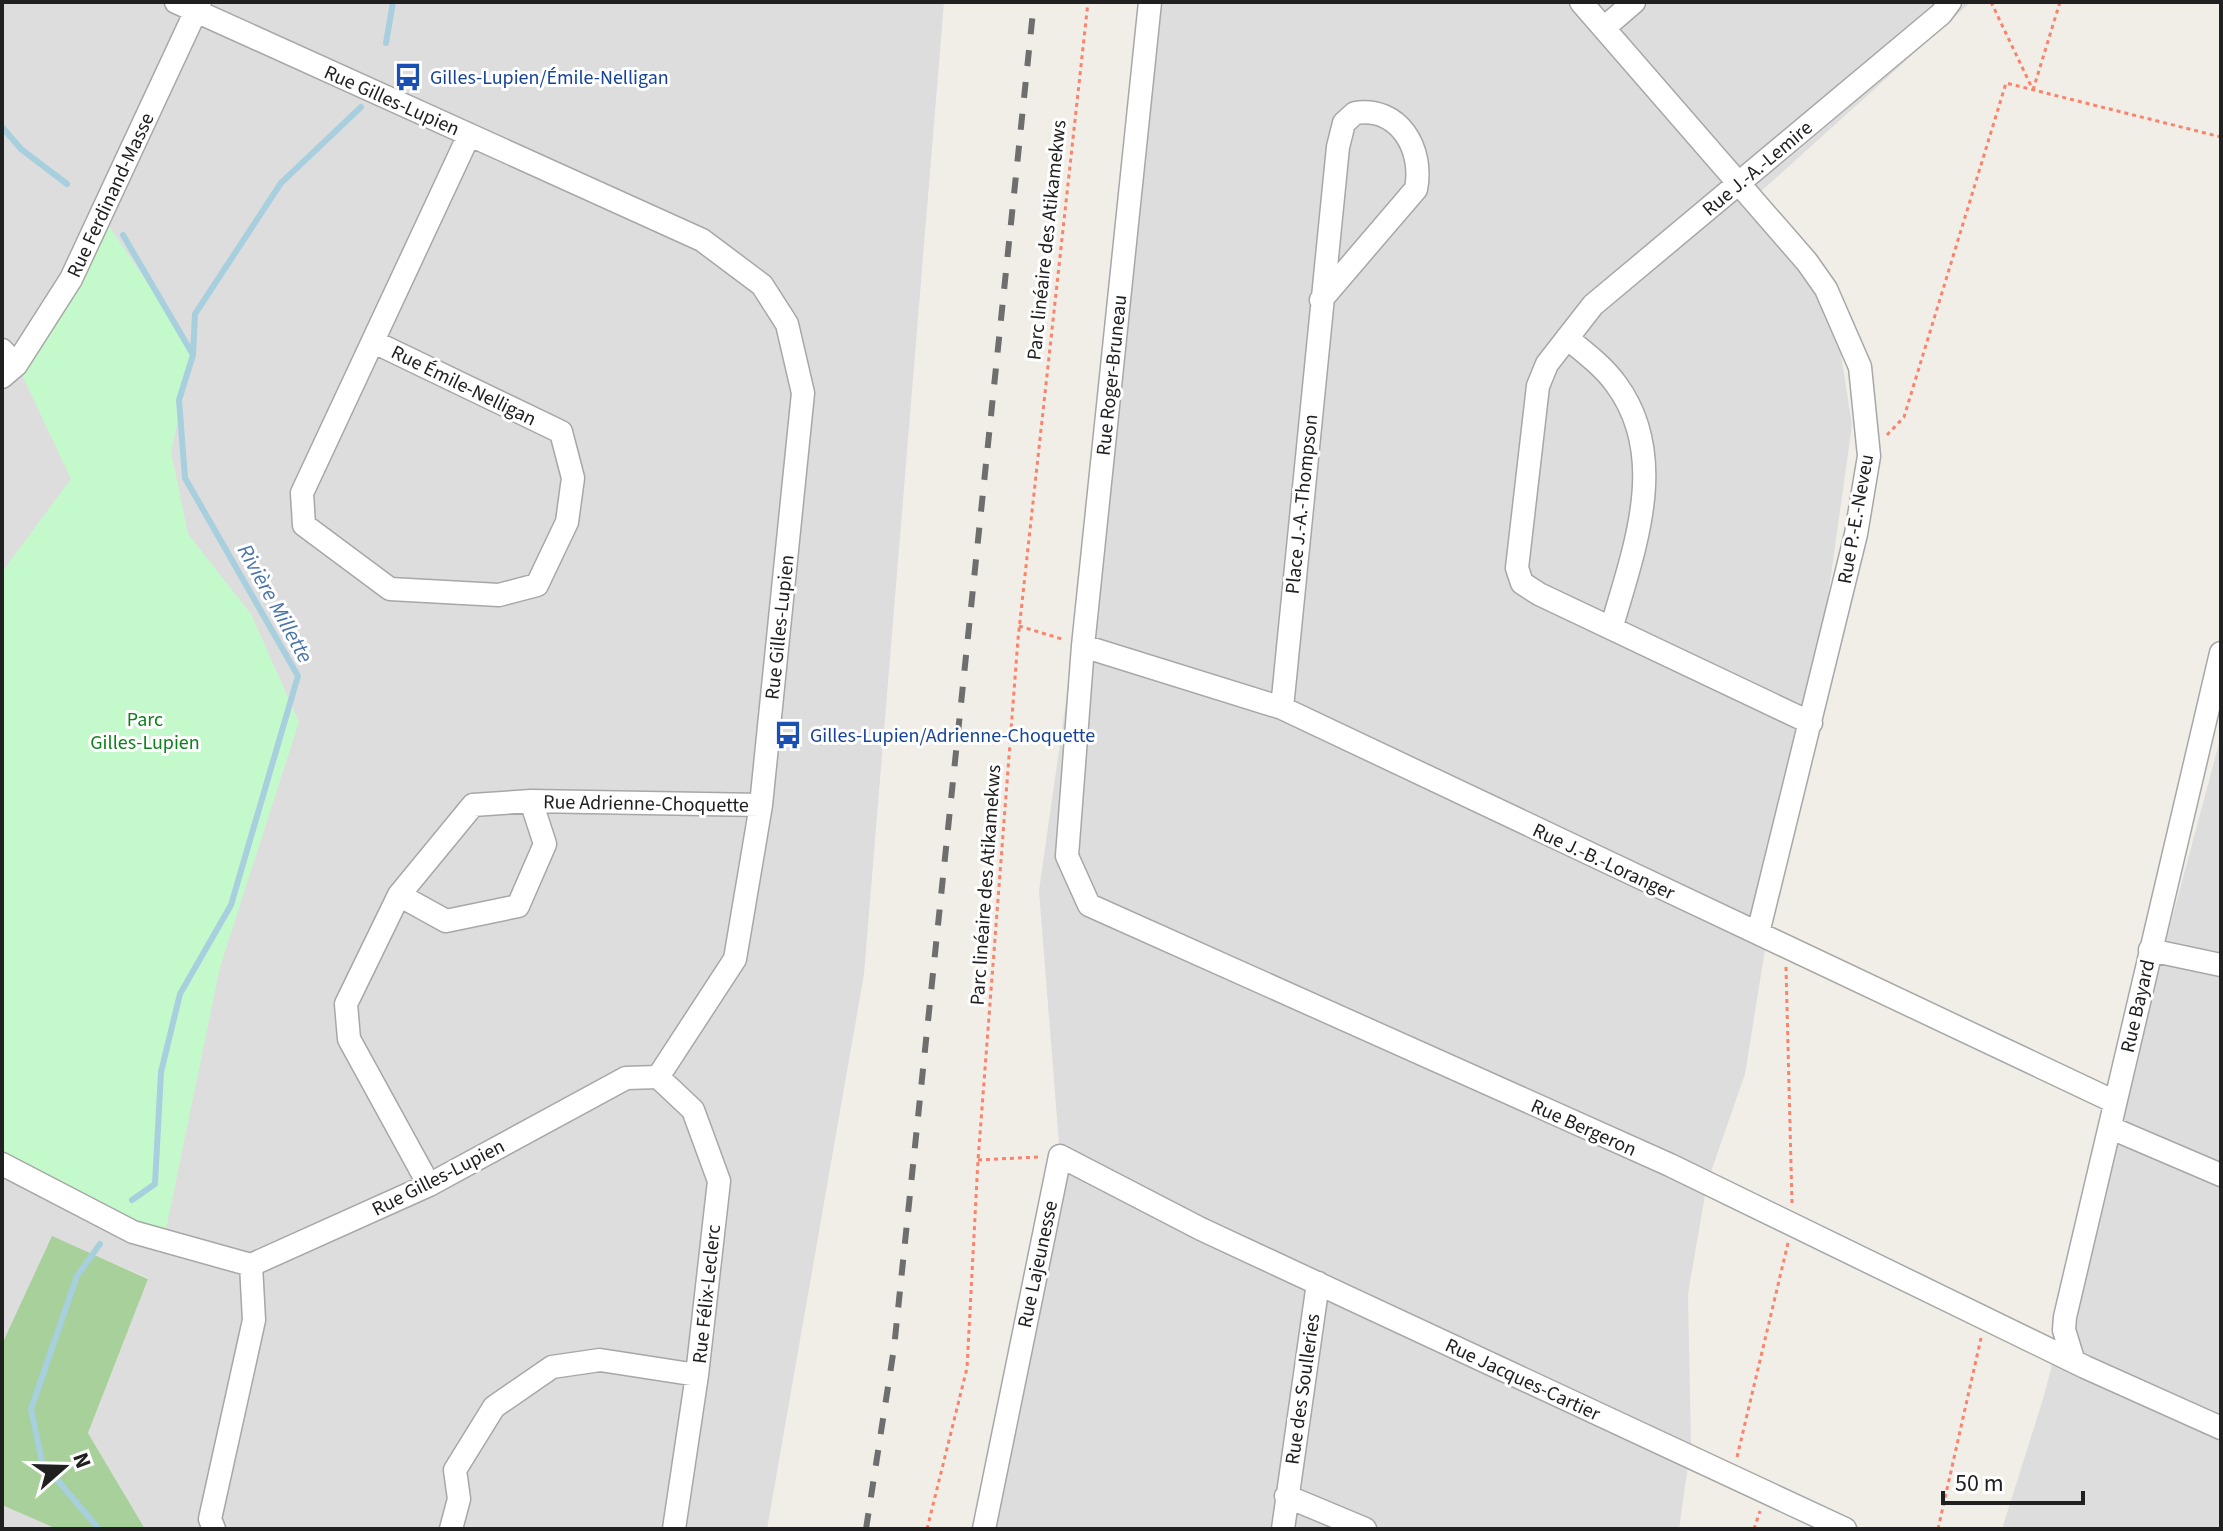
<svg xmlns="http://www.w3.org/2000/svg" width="2223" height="1531" viewBox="0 0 2223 1531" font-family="'Source Sans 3',sans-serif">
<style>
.residential{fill:#dedddd}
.forest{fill:#a8d09b}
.park{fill:#c4facb}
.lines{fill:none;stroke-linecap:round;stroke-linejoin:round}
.stream{stroke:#a7cfde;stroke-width:6}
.minor-casing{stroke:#a7a7a7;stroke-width:25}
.path{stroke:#fa836e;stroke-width:3;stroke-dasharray:4 4;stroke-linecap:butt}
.minor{stroke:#fff;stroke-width:22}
.rail{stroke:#6e6e6e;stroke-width:6;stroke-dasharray:16 16;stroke-linecap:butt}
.labels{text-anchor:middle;stroke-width:6;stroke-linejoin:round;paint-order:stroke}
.transit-label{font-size:20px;fill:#164399;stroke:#fff;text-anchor:start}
.street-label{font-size:20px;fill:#202020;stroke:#fff}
.park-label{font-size:20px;fill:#0c801b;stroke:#fff}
.water-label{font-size:22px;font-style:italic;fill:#4874a9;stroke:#fff}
</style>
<rect width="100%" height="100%" fill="#f0eee6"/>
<path class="residential" d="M2 2H944L864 974 767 1529H145L88 1433 148 1278 52 1237 2 1344Z
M1141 2H1971L1747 204 1833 304 1852 425 1810 725 1767 937 1745 1074 1707 1183 1688 1294 1691 1445 1679 1529H983L1060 1156 1039 891 1068 687Z
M2221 736V1529H2002L2043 1399Z
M2 1505 54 1526 57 1529H2Z"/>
<path class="forest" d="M52 1236 148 1279 88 1433 145 1529H57L2 1505V1344Z"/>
<path class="park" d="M102 216 193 350 171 452 188 534 251 614 299 722 220 967 164 1239 2 1162V572L71 479 18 366Z"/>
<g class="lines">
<path class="stream" d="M386 43 393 2
M2 127 21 149 67 184
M123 235 192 353
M132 1200 155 1184 161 1072 180 994 231 905 298 676 185 478 179 400 193 355 195 314 281 183 361 107
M99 1529 42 1462 31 1409 77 1276 100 1244"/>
<defs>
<path id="minor" d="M176 2 702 240 762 285 787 324 803 393 761 805 735 959 658 1077
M1150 2 1083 646 1067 856 1089 905 1670 1165 2085 1367 2221 1428
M1581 2 1807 262 1826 289 1860 367 1869 456 1856 534 1758 933
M1604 28 1634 2
M1567 338C1584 352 1603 366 1616 384 1670 457 1634 549 1612 626
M374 342 561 432 573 478 567 522 537 585 499 595 390 589 304 525 302 493 469 135
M2 350 16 365
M2 377 16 365 71 279 200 2
M1083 646 1282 708 2115 1102
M1282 708 1338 147 1344 123 1355 113C1399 106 1424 149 1416 189L1321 300
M1811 723 1539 594 1522 583 1517 568 1538 386 1547 364 1593 305 1941 14 1950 2
M399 895 446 921 518 906 545 844 531 801
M2150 950 2221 965
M658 1077 693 1110 719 1181 697 1375 674 1529
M2111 1128 2221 1175
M2 1164 133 1232 251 1265 429 1185 626 1078 658 1077
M429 1185 349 1039 346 1004 399 895 473 805 531 801 761 805
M2073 1359 2064 1330 2065 1317 2221 653
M1286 1496 1365 1529
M214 1529 210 1519 254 1320 251 1265
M451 1529 459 1499 455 1470 494 1407 552 1367 600 1360 697 1375
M984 1529 1060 1156 1201 1229 1845 1529
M1283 1529 1318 1283"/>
</defs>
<use href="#minor" class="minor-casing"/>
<path class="path" d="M1991 2 2033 90
M2033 90 2060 2
M1887 435 1904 417 2006 83 2221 137
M1019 626 1062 639
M1786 967 1792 1204
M978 1160 1038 1157
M1737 1457 1788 1243
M927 1529 967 1368 978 1160 1018 639 1088 2
M1754 1529 1760 1511
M1938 1529 1981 1338"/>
<use href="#minor" class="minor"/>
<path class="rail" d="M866 1529 894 1348 1034 2"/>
</g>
<defs>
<symbol id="bus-bare" viewBox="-9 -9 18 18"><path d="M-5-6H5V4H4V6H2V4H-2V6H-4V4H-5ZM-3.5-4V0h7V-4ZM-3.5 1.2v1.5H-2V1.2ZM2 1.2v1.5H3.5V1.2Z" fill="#1a4fb4" stroke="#fff" stroke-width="2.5" paint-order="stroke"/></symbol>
</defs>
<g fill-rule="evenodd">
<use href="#bus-bare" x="388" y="57" width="40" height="40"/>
<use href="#bus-bare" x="768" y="715" width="40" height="40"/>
</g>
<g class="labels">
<g class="transit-label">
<text x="430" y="84">Gilles-Lupien/Émile-Nelligan</text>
<text x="810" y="742">Gilles-Lupien/Adrienne-Choquette</text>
</g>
<g class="street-label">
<text transform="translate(392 100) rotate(24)" y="7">Rue Gilles-Lupien</text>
<text transform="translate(1757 168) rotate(-40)" y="7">Rue J.-A.-Lemire</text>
<text transform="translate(110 195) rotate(-65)" y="7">Rue Ferdinand-Masse</text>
<text transform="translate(1046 240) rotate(-84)" y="7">Parc linéaire des Atikamekws</text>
<text transform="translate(1111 375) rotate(-84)" y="7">Rue Roger-Bruneau</text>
<text transform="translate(464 385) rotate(26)" y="7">Rue Émile-Nelligan</text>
<text transform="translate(1301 504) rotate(-84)" y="7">Place J.-A.-Thompson</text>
<text transform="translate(1855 519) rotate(-80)" y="7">Rue P.-E.-Neveu</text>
<text transform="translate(779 627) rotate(-84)" y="7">Rue Gilles-Lupien</text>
<text transform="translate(646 803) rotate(1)" y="7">Rue Adrienne-Choquette</text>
<text transform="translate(1604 861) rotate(25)" y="7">Rue J.-B.-Loranger</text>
<text transform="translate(985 885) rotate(-86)" y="7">Parc linéaire des Atikamekws</text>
<text transform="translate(2137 1006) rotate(-77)" y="7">Rue Bayard</text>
<text transform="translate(1584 1127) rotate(24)" y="7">Rue Bergeron</text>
<text transform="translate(438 1177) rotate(-27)" y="7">Rue Gilles-Lupien</text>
<text transform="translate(1037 1264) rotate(-78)" y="7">Rue Lajeunesse</text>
<text transform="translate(706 1294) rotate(-84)" y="7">Rue Félix-Leclerc</text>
<text transform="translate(1523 1379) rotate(25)" y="7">Rue Jacques-Cartier</text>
<text transform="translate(1302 1389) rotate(-82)" y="7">Rue des Soulleries</text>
</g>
<g class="park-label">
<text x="145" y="726">Parc<tspan x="145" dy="23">Gilles-Lupien</tspan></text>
</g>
<g class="water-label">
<text transform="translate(276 603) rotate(61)" y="8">Rivière Millette</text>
</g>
</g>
<rect width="2223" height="1531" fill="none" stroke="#202020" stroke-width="8"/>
<g transform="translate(64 1467) rotate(70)" stroke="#ffffff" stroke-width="6" paint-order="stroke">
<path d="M0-6L14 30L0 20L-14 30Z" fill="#202020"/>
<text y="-12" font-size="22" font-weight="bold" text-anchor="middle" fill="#202020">N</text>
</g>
<path d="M1943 1491v12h140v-12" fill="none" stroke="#202020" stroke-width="4"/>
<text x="1955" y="1491" font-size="24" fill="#202020" stroke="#ffffff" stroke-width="6" paint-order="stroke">50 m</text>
</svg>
